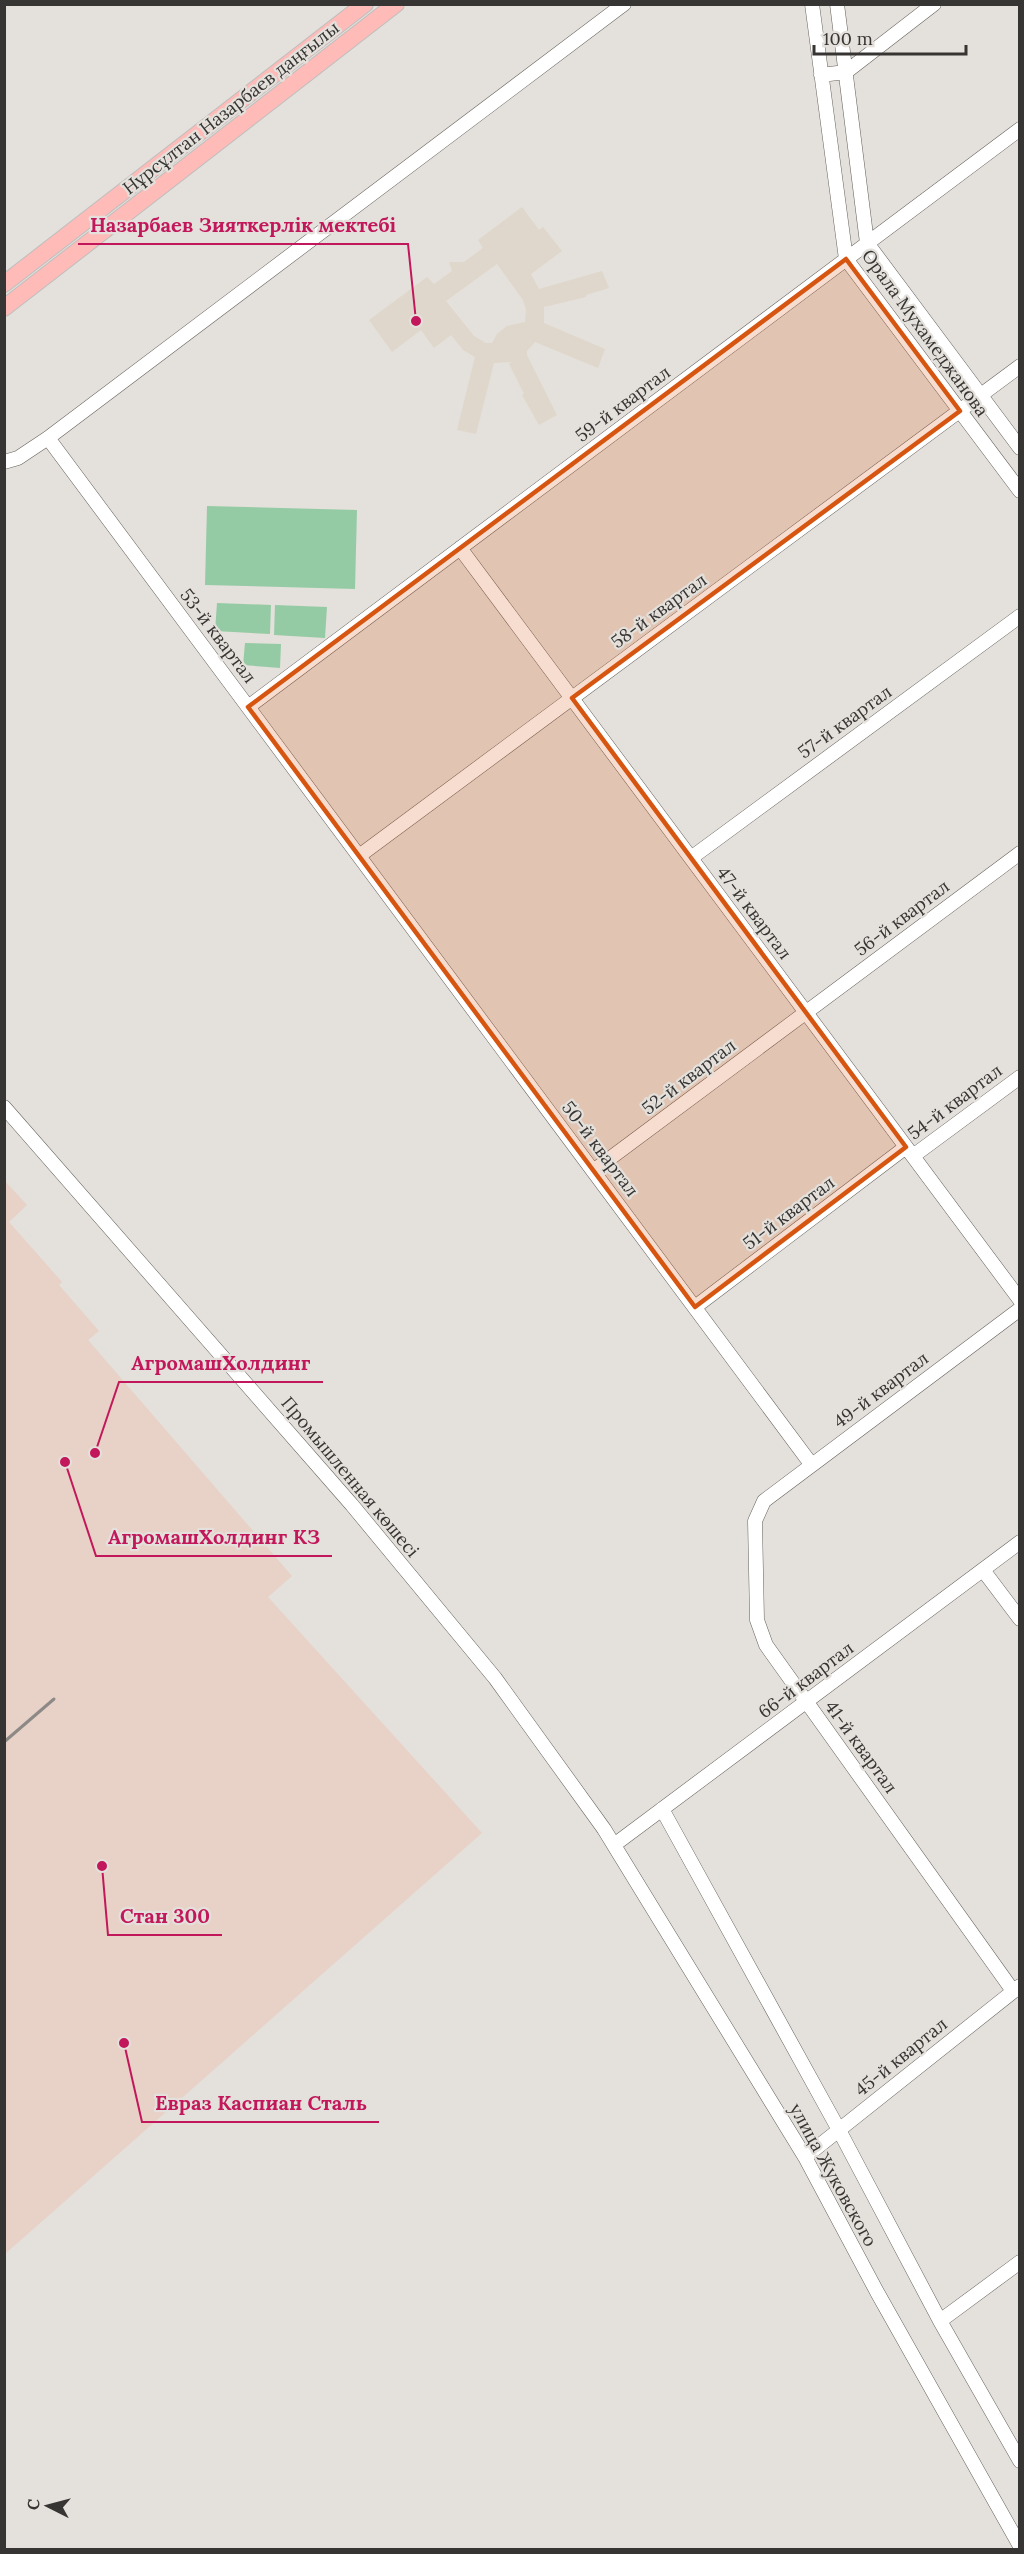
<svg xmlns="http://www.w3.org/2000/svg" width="1024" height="2554" viewBox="0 0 1024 2554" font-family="Lora,serif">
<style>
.built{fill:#dfd7cb;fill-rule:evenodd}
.industrial{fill:#e8d1c6}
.green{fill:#95cba4}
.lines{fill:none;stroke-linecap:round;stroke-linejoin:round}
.minor-casing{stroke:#66635e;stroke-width:15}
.major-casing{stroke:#bfbebe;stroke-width:18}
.minor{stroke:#fff;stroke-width:14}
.major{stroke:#febbb7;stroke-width:16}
.rail{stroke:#8c8986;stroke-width:3}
.marked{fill:#d65510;fill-opacity:0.2;stroke:#d65510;stroke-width:4.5;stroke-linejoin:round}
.labels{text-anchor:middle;stroke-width:4.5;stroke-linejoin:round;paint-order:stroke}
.street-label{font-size:18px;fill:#373533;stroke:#e4e0db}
.leader{fill:none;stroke:#c2185b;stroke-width:2}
.callout-dot{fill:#c2185b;stroke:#e4e0db;stroke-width:2}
.callout-label{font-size:20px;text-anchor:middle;font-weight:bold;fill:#c2185b;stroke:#e4e0db;stroke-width:4.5;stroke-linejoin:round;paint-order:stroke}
</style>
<rect width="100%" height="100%" fill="#e4e0db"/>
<path class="built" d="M522 207 539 230 543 227 562 251 531 274 539 289 602 271 609 288 586 295V297L544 307V323L605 349 598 368 535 342 527 351V355L557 415 539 425 522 395 524 394 509 364 511 362 494 363 476 434 457 430 475 357 463 350 451 335 434 348 421 330 392 352 369 320 427 277 434 284 452 271 449 262H464L483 248 478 240ZM497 264 523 300 526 310 525 322 507 326 497 334 492 343H486L474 336 446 301Z"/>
<path class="industrial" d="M4 1180 27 1205 9 1222 62 1282 59 1285 99 1331 88 1340 292 1576 268 1597 482 1833 5 2254Z"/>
<path class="green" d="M207 506 357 510 355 589 205 585Z
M217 603 271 605 270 634 215 631Z
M275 605 327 607 325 638 274 635Z
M245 643 281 644 280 668 243 665Z"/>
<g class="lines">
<defs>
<path id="minor" d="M812 4 846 259 1020 491
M837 4 867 243 1020 448
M821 75 846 72 934 4
M48 438 811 1464
M4 462 18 458 48 438 624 4
M460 548 1020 1300
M248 707 1020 129
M359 856 1020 366
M691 858 1020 616
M4 1107 352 1505 495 1678 604 1829 805 2157 877 2292 1020 2546
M913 1156 1020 1077
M593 1171 1020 853
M695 1307 906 1147
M983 1570 1020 1619
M662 1809 839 2130 940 2321 1020 2461
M614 1845 1020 1542
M1013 1991 766 1645 757 1620 755 1521 764 1501 1020 1309
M805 2157 1020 1986
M940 2321 1020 2262"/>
<path id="major" d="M4 284 365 4
M4 308 396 4"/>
</defs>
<use href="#minor" class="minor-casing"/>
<use href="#major" class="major-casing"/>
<use href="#minor" class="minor"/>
<use href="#major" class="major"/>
<path class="rail" d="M4 1742 54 1699"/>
</g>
<path class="marked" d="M846 259 960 411 572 698 906 1147 695 1307 248 707Z"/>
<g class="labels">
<g class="street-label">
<text transform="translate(231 108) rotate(-38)" y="6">Нұрсұлтан Назарбаев даңғылы</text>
<text transform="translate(925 333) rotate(54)" y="6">Орала Мухамеджанова</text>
<text transform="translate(623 404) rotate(-37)" y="6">59-й квартал</text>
<text transform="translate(659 611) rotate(-36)" y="6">58-й квартал</text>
<text transform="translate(218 636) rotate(53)" y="6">53-й квартал</text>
<text transform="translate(845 722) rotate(-36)" y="6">57-й квартал</text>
<text transform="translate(754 913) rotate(53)" y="6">47-й квартал</text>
<text transform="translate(902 918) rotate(-37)" y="6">56-й квартал</text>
<text transform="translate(689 1077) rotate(-37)" y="6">52-й квартал</text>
<text transform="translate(955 1102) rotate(-37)" y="6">54-й квартал</text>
<text transform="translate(600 1149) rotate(53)" y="6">50-й квартал</text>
<text transform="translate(789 1213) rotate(-37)" y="6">51-й квартал</text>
<text transform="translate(881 1390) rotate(-37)" y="6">49-й квартал</text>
<text transform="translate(350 1477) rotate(50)" y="6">Промышленная көшесі</text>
<text transform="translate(806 1680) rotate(-37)" y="6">66-й квартал</text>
<text transform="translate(861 1747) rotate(54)" y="6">41-й квартал</text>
<text transform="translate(901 2057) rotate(-39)" y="6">45-й квартал</text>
<text transform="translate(833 2175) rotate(61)" y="6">улица Жуковского</text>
</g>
</g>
<path class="leader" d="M416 321L408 244H78M95 1453L119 1382H323M65 1462L96 1556H332M102 1866L108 1935H222M124 2043L142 2122H379"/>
<g class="callout-dot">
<circle cx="416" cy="321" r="6"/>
<circle cx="95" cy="1453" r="6"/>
<circle cx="65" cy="1462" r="6"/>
<circle cx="102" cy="1866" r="6"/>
<circle cx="124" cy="2043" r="6"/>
</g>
<g class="callout-label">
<text x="243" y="232">Назарбаев Зияткерлік мектебі</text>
<text x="221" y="1370">АгромашХолдинг</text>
<text x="214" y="1544">АгромашХолдинг КЗ</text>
<text x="165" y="1923">Стан 300</text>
<text x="261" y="2110">Евраз Каспиан Сталь</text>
</g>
<rect width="1024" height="2554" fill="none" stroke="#373533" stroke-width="12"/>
<g transform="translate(48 2506) rotate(276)" stroke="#e4e0db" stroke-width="4.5" paint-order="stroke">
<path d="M0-4.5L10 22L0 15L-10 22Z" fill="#373533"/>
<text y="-9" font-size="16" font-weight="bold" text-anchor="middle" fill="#373533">С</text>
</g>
<path d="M814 45v9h152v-9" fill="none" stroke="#373533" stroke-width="3"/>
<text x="823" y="45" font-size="18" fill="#373533" stroke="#e4e0db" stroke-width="4.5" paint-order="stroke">100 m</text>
</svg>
